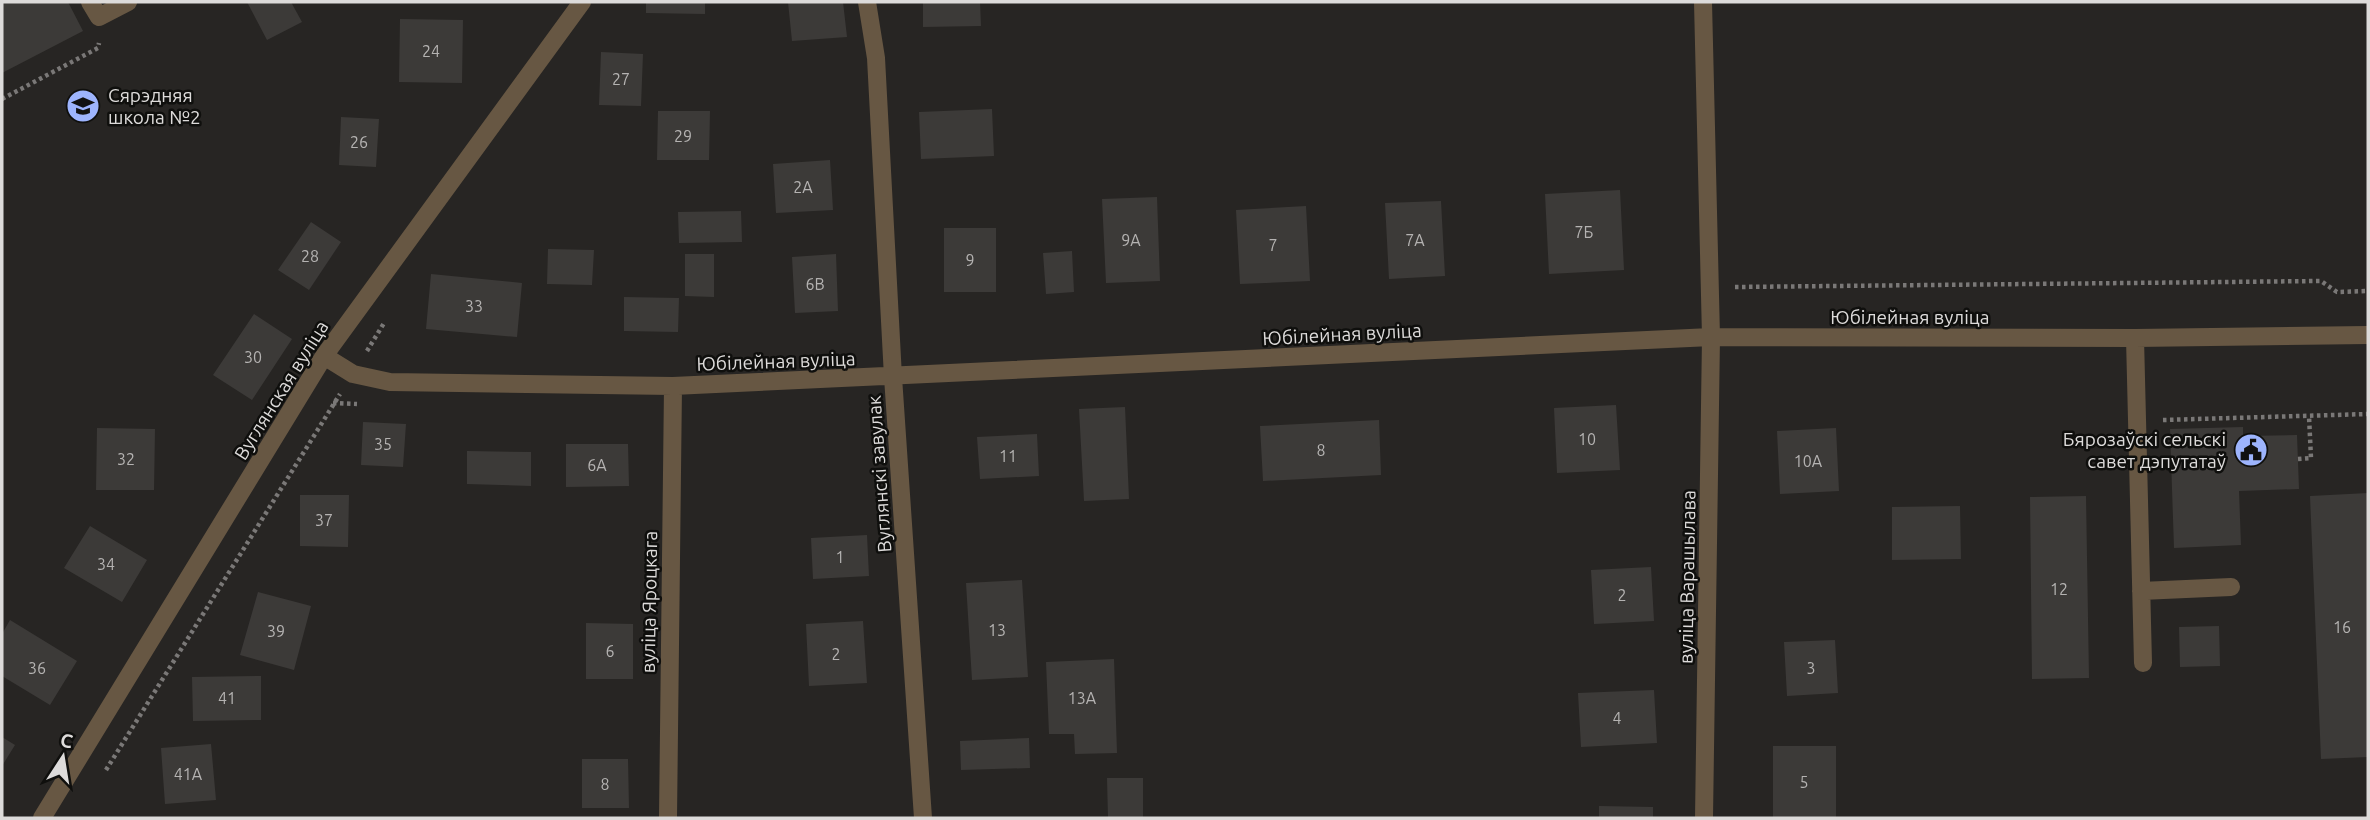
<svg xmlns="http://www.w3.org/2000/svg" width="2370" height="820" viewBox="0 0 2370 820" font-family="Ubuntu,sans-serif">
<style>
.building{fill:#3c3a38}
.lines{fill:none;stroke-linecap:round;stroke-linejoin:round}
.path{stroke:#7a7877;stroke-width:4.5;stroke-dasharray:3.5 3.5;stroke-linecap:butt}
.minor{stroke:#675743;stroke-width:18}
.labels{text-anchor:middle;stroke-width:5;stroke-linejoin:round;paint-order:stroke}
.number-label{font-size:16px;fill:#b5b3b2}
.poi-label{font-size:19px;fill:#dddbda;stroke:#0f0f0d;text-anchor:start}
.street-label{font-size:19px;fill:#dddbda;stroke:#0f0f0d}
</style>
<rect width="100%" height="100%" fill="#272523"/>
<path class="building" d="M2 2H68L83 31 2 73Z
M247 2H291L302 22 267 40Z
M646 2H705V14L646 13Z
M788 2H843L847 37 792 41Z
M923 2H980L981 26 923 27Z
M400 19 463 20 462 83 399 82Z
M601 52 643 54 641 106 599 105Z
M992 109 994 156 921 159 919 112Z
M658 111H710L709 160H657Z
M341 117 379 119 376 167 339 165Z
M830 160 833 210 776 213 773 164Z
M1620 190 1624 270 1549 274 1545 194Z
M1157 197 1160 281 1106 283 1102 199Z
M1441 201 1445 276 1389 279 1385 203Z
M1306 206 1310 281 1240 284 1236 210Z
M741 211 742 242 679 243 678 212Z
M311 222 341 242 309 290 278 270Z
M944 228H996V292H944Z
M548 249 594 250 592 285 547 284Z
M1072 251 1074 292 1046 294 1043 253Z
M685 254H714V297L685 296Z
M836 254 838 311 795 313 792 257Z
M431 274 522 283 517 337 426 329Z
M624 297 679 298 678 332 624 331Z
M254 314 292 339 252 400 213 375Z
M1616 405 1620 470 1557 473 1554 408Z
M1125 407 1129 499 1084 501 1079 409Z
M1379 420 1381 475 1263 481 1260 426Z
M363 422 406 424 403 467 361 465Z
M2243 427V436L2297 435 2299 489 2239 491 2241 545 2174 548 2170 429Z
M97 428 155 429 154 490H96Z
M1836 428 1839 491 1780 494 1777 431Z
M1037 434 1039 476 980 479 977 437Z
M566 444H628L629 486 566 487Z
M467 451 531 452V486L467 484Z
M2368 493V757L2321 759 2310 496Z
M300 495H349L348 547 300 546Z
M2086 496 2089 678 2032 679 2030 497Z
M1960 506 1961 559 1892 560V507Z
M90 526 147 560 122 602 64 568Z
M867 535 869 576 813 579 811 538Z
M1651 567 1654 621 1594 624 1591 570Z
M1022 580 1028 677 972 680 966 583Z
M258 592 311 606 294 670 240 655Z
M10 620 77 661 50 705 2 676V634Z
M863 621 867 683 809 686 806 624Z
M586 623 633 624V679H586Z
M2219 626 2220 666 2180 667 2179 627Z
M1835 640 1838 693 1787 696 1784 642Z
M1114 659 1117 753 1075 754 1074 734H1049L1046 662Z
M261 676V720L193 721 192 677Z
M1654 690 1657 743 1581 747 1578 693Z
M2 737 15 745 2 766Z
M1029 738 1030 768 961 770 960 741Z
M211 744 216 800 165 804 161 748Z
M1773 746H1836V818H1773Z
M582 759H628L629 808H582Z
M1107 778H1143V818H1108Z
M1599 806 1653 807V818H1599Z"/>
<g class="lines">
<path class="path" d="M2 99 98 48 99 43
M1735 287 2321 281 2337 292 2368 291
M367 351 384 323
M333 403 357 404
M2163 420 2368 414
M2298 459 2311 458 2309 416
M106 770 340 394"/>
<path class="minor" d="M90 2 99 17 128 2
M867 2 876 58 893 377 923 818
M1703 2 1711 337 1704 818
M2135 338 2143 663
M324 356 353 374 390 382 673 386 1711 337 2135 338 2368 335
M2141 591 2231 587
M42 818 324 356 582 2
M668 818 673 386"/>
</g>
<defs>
<symbol id="school-disc" viewBox="-11 -11 22 22"><circle r="9.5" fill="#9db4fd" stroke="#0f0f0d"/><path d="M0-5L7-2L0 1L-7-2ZM-4 1L0 2.5L4 1V4Q0 6-4 4Z" fill="#111"/></symbol>
<symbol id="civic-disc" viewBox="-11 -11 22 22"><circle r="9.5" fill="#9db4fd" stroke="#0f0f0d"/><path d="M-.6-6.5H3V-4.5H.6V-3L4-1V1h2V6H-6V1h2V-1L-.6-3ZM-1.2 2.5V6h2.4V2.5Z" fill="#111"/></symbol>
</defs>
<g fill-rule="evenodd">
<use href="#school-disc" x="64" y="87" width="38" height="38"/>
<use href="#civic-disc" x="2232" y="431" width="38" height="38"/>
</g>
<g class="labels">
<g class="number-label">
<text x="431" y="57">24</text>
<text x="621" y="85">27</text>
<text x="683" y="142">29</text>
<text x="359" y="148">26</text>
<text x="803" y="193">2А</text>
<text x="1584" y="238">7Б</text>
<text x="1131" y="246">9А</text>
<text x="1415" y="246">7А</text>
<text x="1273" y="251">7</text>
<text x="310" y="262">28</text>
<text x="970" y="266">9</text>
<text x="815" y="290">6В</text>
<text x="474" y="312">33</text>
<text x="253" y="363">30</text>
<text x="1587" y="445">10</text>
<text x="383" y="450">35</text>
<text x="1321" y="456">8</text>
<text x="1008" y="462">11</text>
<text x="126" y="465">32</text>
<text x="1808" y="467">10А</text>
<text x="597" y="471">6А</text>
<text x="324" y="526">37</text>
<text x="840" y="563">1</text>
<text x="106" y="570">34</text>
<text x="2059" y="595">12</text>
<text x="1622" y="601">2</text>
<text x="2342" y="633">16</text>
<text x="997" y="636">13</text>
<text x="276" y="637">39</text>
<text x="610" y="657">6</text>
<text x="836" y="660">2</text>
<text x="37" y="674">36</text>
<text x="1811" y="674">3</text>
<text x="227" y="704">41</text>
<text x="1082" y="704">13А</text>
<text x="1617" y="724">4</text>
<text x="188" y="780">41А</text>
<text x="1804" y="788">5</text>
<text x="605" y="790">8</text>
</g>
<g class="poi-label">
<text x="108" y="102">Сярэдняя<tspan x="108" dy="22">школа №2</tspan></text>
<text x="2226" y="446" text-anchor="end">Бярозаўскі сельскі<tspan x="2226" dy="22">савет дэпутатаў</tspan></text>
</g>
<g class="street-label">
<text x="1910" y="324">Юбілейная вуліца</text>
<text transform="translate(1342 334) rotate(-3)" y="7">Юбілейная вуліца</text>
<text transform="translate(776 361) rotate(-2)" y="7">Юбілейная вуліца</text>
<text transform="translate(281 390) rotate(-58)" y="7">Вуглянская вуліца</text>
<text transform="translate(879 474) rotate(-94)" y="7">Вуглянскі завулак</text>
<text transform="translate(1687 577) rotate(-89)" y="7">вуліца Варашылава</text>
<text transform="translate(649 602) rotate(-89)" y="7">вуліца Яроцкага</text>
</g>
</g>
<rect width="2370" height="820" fill="none" stroke="#dddbda" stroke-width="7"/>
<g transform="translate(63 757) rotate(12)" stroke="#0f0f0d" stroke-width="5" paint-order="stroke">
<path d="M0-5L12 26L0 18L-12 26Z" fill="#dddbda"/>
<text y="-10" font-size="19" font-weight="bold" text-anchor="middle" fill="#dddbda">С</text>
</g>
</svg>
